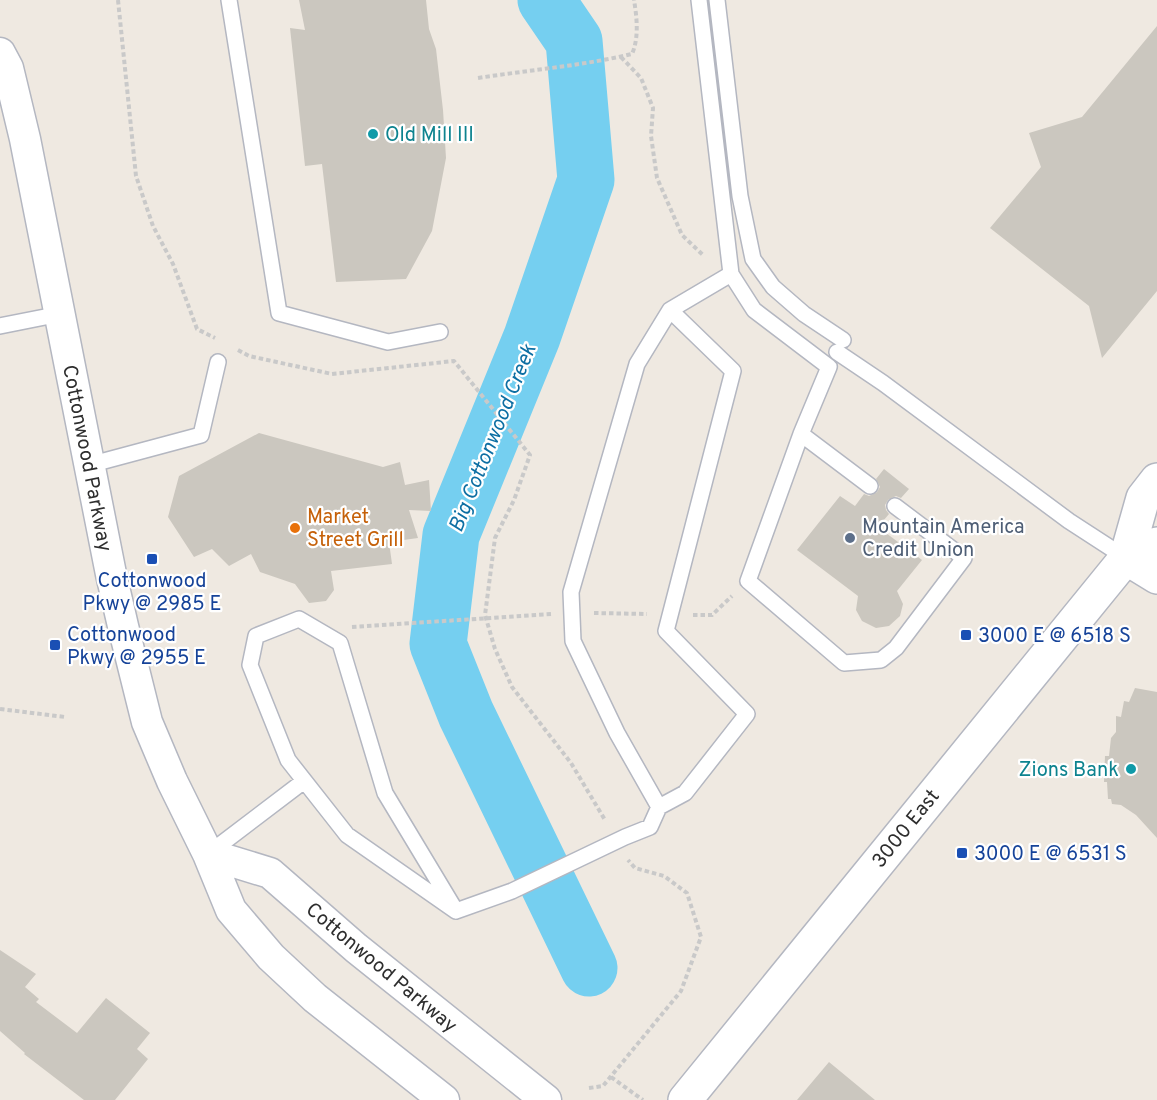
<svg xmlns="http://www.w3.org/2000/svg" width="1157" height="1100" viewBox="0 0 1157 1100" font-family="Overpass,sans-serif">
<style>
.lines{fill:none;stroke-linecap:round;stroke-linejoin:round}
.river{stroke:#75cff0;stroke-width:57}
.building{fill:#cbc7bf}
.service-casing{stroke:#b4b7c1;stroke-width:18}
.minor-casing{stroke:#b4b7c1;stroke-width:33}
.tertiary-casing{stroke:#b4b7c1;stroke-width:36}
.secondary-casing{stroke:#b4b7c1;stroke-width:36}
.path{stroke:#c9c9c9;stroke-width:4;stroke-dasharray:4.5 3;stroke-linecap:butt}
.service{stroke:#fff;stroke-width:15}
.minor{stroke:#fff;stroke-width:30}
.tertiary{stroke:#fff;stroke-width:33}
.secondary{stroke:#fff;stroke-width:33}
.path-bridge{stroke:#c9c9c9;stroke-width:4;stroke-dasharray:4.5 3;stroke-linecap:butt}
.culture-dot{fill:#0f9aa8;stroke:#fff;stroke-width:2}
.food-dot{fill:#e8710a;stroke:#fff;stroke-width:2}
.service-dot{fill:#5c6f8a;stroke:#fff;stroke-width:2}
.transit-dot{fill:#1a4fb4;stroke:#fff;stroke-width:2}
.labels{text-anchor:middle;stroke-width:4.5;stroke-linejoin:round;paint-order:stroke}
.culture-label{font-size:20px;fill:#0d838f;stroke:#fff;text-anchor:start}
.street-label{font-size:20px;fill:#2e2e2e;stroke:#fff}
.food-label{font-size:20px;fill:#c56008;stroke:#fff;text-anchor:start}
.service-label{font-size:20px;fill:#4e5e75;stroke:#fff;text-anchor:start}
.transit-label{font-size:20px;fill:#164399;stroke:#fff;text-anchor:start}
.water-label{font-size:21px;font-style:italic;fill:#0d6fa3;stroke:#fff}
</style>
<rect width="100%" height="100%" fill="#efe9e1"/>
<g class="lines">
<path class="river" d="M546 0 574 41 586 180 532 337 451 535 438 644 466 714 589 968"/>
</g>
<path class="building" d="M299 0H426L429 29 436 49 443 110 446 158 432 231 406 279 336 282 322 164 305 166 290 28 305 30Z
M1157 26V291L1102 358 1089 306 990 228 1041 167 1029 133 1082 117Z
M259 433 383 467 400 462 405 485 429 480 431 511 409 510 418 538 389 542 392 564 331 571 334 590 326 601 309 603 295 584 260 572 251 554 229 566 212 549 194 557 168 517 179 476Z
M884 469 909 489 901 498 896 496 888 500 885 505 886 510 889 514 878 527 922 560 897 591 903 604 900 616 889 626 876 628 862 621 856 610 858 596 797 550 840 496 855 506 864 494 869 496 877 492 880 487 876 479Z
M1135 688 1157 692V838L1136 815 1121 805 1112 804 1111 799H1108L1107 782H1104L1105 756H1109L1111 738 1116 732V716L1121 717 1124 701 1129 702Z
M0 950 36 974 25 987 39 999 36 1002 77 1033 106 998 150 1033 137 1049 148 1059 115 1100H84L24 1054 25 1053 0 1031Z
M829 1062 875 1100H797Z"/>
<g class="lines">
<defs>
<path id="service" d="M229 0 279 313 388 342 440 332
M699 0 731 274 754 310 829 367 801 434 748 581 844 663 881 660 896 648 964 558 895 506
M717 0 740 196 753 259 773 287 804 314 843 340
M670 310 733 371 666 631 747 714 685 793 659 807 617 733 573 641 571 592 637 364 670 310 731 274
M0 326 60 314
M837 352 883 383 1069 521 1126 558
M801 434 870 486
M89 465 201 435 218 362
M208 854 304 781
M456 911 347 835 288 760 250 665 256 636 299 619 340 643 385 793 456 911 512 891 625 837 650 827 659 807"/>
<path id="minor" d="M0 53 8 68 25 139 111 574 123 626 147 722 172 781 208 854 231 910 271 957 315 998 444 1100
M208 854 270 873 356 948 546 1100"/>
<path id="tertiary" d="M1126 558 1157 577"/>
<path id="secondary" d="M1126 558 1157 544
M685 1100 1126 558 1143 498 1157 480"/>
</defs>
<use href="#service" class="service-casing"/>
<use href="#minor" class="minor-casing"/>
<use href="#tertiary" class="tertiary-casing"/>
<use href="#secondary" class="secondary-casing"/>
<path class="path" d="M118 0 136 176 153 226 173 264 197 329 215 338
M621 57 641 78 653 108 651 136 657 178 682 235 704 256
M478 78C529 70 581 66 632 54 639 38 637 18 634 0
M238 350 249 356 332 374 454 361 530 455 514 500 495 538 485 615 495 649 512 687 571 763 605 820
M594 613 647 614
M693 615H712L732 596
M0 709 65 717
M611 1077 643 1100
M589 1088 603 1086 681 991 701 937 687 893 664 876 635 868 628 860"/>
<use href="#service" class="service"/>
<use href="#minor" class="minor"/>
<use href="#tertiary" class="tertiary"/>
<use href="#secondary" class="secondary"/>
<path class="path-bridge" d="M352 627 551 614"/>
</g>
<g class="culture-dot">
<circle cx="373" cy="134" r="6"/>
<circle cx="1131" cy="769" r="6"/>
</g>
<circle class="food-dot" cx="295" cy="528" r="6"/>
<circle class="service-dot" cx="850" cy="538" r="6"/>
<g class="transit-dot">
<rect x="146" y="553" width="12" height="12" rx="3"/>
<rect x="960" y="629" width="12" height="12" rx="3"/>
<rect x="49" y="639" width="12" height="12" rx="3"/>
<rect x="956" y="847" width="12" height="12" rx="3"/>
</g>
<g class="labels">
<g class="culture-label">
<text x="385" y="141">Old Mill III</text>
<text x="1119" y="776" text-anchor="end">Zions Bank</text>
</g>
<g class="street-label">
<text transform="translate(88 458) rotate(79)" y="7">Cottonwood Parkway</text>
<text transform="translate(905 828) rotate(-51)" y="7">3000 East</text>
<text transform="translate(382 967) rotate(40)" y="7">Cottonwood Parkway</text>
</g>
<g class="food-label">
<text x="307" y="523">Market<tspan x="307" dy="23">Street Grill</tspan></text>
</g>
<g class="service-label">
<text x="862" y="533">Mountain America<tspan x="862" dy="23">Credit Union</tspan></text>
</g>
<g class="transit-label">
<text x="152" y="587" text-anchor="middle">Cottonwood<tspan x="152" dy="23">Pkwy @ 2985 E</tspan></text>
<text x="67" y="641">Cottonwood<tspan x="67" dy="23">Pkwy @ 2955 E</tspan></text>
<text x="978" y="642">3000 E @ 6518 S</text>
<text x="974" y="860">3000 E @ 6531 S</text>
</g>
<g class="water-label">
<text transform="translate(492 438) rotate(-68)" y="7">Big Cottonwood Creek</text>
</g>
</g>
</svg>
